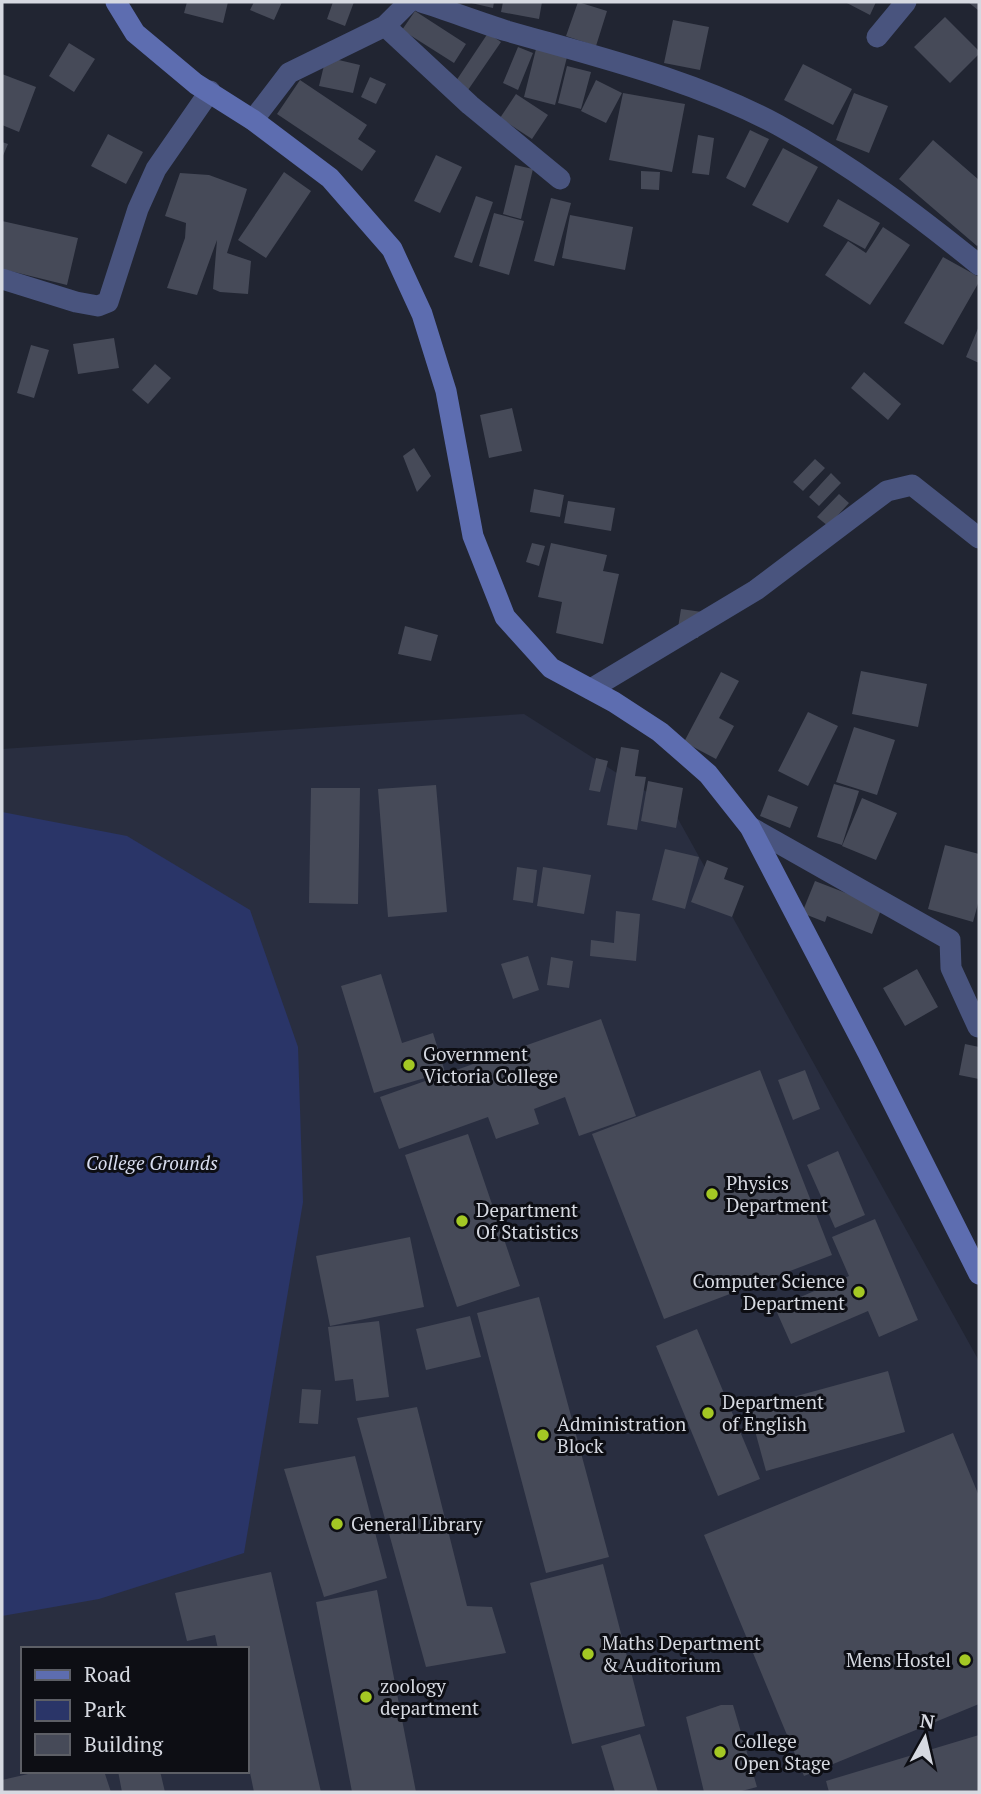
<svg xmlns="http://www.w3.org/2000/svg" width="981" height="1794" viewBox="0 0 981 1794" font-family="'PT Serif',serif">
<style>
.built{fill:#292e40;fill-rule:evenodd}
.green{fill:#2a3568}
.building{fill:#464a58}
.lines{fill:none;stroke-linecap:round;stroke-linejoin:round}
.street{stroke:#49547e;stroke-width:21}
.secondary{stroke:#5d6db0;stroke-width:21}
.poi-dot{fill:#a4c824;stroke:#0d0e14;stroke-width:2.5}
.labels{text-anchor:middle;stroke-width:6;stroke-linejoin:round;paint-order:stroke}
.poi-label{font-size:19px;fill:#d6d9e1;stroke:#0d0e14;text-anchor:start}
.park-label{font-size:19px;font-style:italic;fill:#d8ddef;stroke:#0d0e14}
</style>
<rect width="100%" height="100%" fill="#212532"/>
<path class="built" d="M524 714 672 808 979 1361V1792H2V749ZM23 1649H247V1771H23Z"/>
<path class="green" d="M2 812 127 836 250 910 298 1047 303 1202 244 1553 99 1599 2 1616Z"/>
<path class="building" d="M187 2H228L223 23 184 13Z
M254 2H282L274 20 250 10Z
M333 2H354L345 26 327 19Z
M467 2H494L493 8Z
M503 2H542L539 19 501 12Z
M578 2 607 11 596 46 566 36Z
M845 2H876L870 15Z
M968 2H979V8L978 10Z
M415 11 466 44 454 63 402 30Z
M945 17 979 51V54L950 83 914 47Z
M673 20 709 27 700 70 664 63Z
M488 33 501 42 468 90 456 81Z
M69 43 95 59 74 92 49 76Z
M518 47 533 53 518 90 503 83Z
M536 49 567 57 555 105 524 97Z
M326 57 360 65 353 93 319 86Z
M803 64 852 89 833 125 784 100Z
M567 66 591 72 581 109 558 103Z
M2 74 36 87 19 132 2 125Z
M370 77 386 84 376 104 361 97Z
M300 80 367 125 358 139 376 151 362 171 277 114Z
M596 80 622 93 606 123 581 111Z
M623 93 685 104 672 172 609 160Z
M854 93 888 106 869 153 836 140Z
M516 94 548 115 532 139 500 118Z
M750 130 769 139 745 188 726 178Z
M108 134 143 152 126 184 91 166Z
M698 135 714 138 709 175 692 173Z
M933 140 979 180V244L977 246 899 179Z
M2 142 8 144 2 158Z
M783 148 818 167 788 223 752 205Z
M436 155 462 167 440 213 414 201Z
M515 165 533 169 521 219 503 214Z
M641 171 660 172 659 190 641 189Z
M284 172 311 191 266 258 238 240Z
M180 173 209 175 247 189 227 253 251 261 248 294 220 292 213 289 217 240 197 295 167 288 185 238 186 223 165 216Z
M476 196 493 202 472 263 454 257Z
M551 198 571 203 554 266 534 261Z
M838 199 880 223 865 249 823 226Z
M494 213 524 221 509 275 479 266Z
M570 215 633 227 625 270 562 258Z
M2 221 78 238 67 285 2 269Z
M883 227 910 245 870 305 825 275 848 241 866 253Z
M943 257 979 277V282L943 345 904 323Z
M979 326V363L966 357Z
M114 338 119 368 78 374 73 344Z
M31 345 49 350 34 398 17 393Z
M155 364 171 378 148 404 132 390Z
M864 372 901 404 888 420 851 388Z
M512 408 522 451 489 458 480 415Z
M414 448 431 476 417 492 403 456Z
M815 459 825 468 803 491 793 482Z
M831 473 841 483 819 506 809 497Z
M534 489 564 495 560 517 530 512Z
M839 494 849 503 828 526 817 517Z
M568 501 615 508 611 531 564 523Z
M532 543 545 546 539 566 526 562Z
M551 543 607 555 603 571 619 574 603 644 556 633 562 602 538 597Z
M681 609 702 612 698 638 677 634Z
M405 626 438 635 431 661 398 654Z
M861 671 927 684 918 727 852 714Z
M721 672 739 681 719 718 734 726 716 759 684 742Z
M808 712 838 726 808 786 778 771Z
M854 727 895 740 877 795 836 782Z
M621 747 639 750 635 776 646 777 637 830 607 825Z
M596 758 608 761 600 792 589 790Z
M648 781 683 788 676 828 641 821Z
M834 784 859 791 842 845 817 837Z
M436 785 447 912 388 917 378 789Z
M311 788H360L358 904 309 903Z
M768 795 798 807 790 828 760 816Z
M862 798 897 813 876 860 842 846Z
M945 845 979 854V900L973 922 928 909Z
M665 849 699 857 685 909 652 900Z
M707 860 728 868 724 879 744 886 732 917 691 902Z
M517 867 537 870 533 903 513 900Z
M543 867 591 875 584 914 537 906Z
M815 881 882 907 872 934 827 916 825 922 802 913Z
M616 911 640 914 636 961 590 956 591 940 614 943Z
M528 956 539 990 513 999 501 964Z
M551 957 573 961 569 988 547 985Z
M917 969 938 1007 905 1026 883 988Z
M381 974 402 1043 433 1033 445 1072 374 1093 341 986Z
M601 1019 636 1116 579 1136 565 1097 534 1109 539 1124 496 1139 488 1117 399 1149 380 1097Z
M965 1044 979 1047V1079L959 1075Z
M760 1070 832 1255 664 1319 592 1134Z
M805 1070 820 1109 793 1120 778 1080Z
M468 1134 520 1286 457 1307 405 1155Z
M838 1151 865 1215 835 1228 807 1165Z
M875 1219 918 1320 879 1337 868 1311 791 1344 775 1308 849 1276 832 1237Z
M410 1237 424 1307 330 1326 316 1256Z
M539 1297 609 1557 546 1573 477 1313Z
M470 1316 481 1357 426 1370 416 1329Z
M379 1321 389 1397 356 1401 353 1379 335 1381 328 1327Z
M697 1329 760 1479 718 1496 656 1346Z
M888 1371 905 1432 766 1471 749 1409Z
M302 1389 321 1390 318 1424 299 1423Z
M417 1407 467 1606 492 1607 506 1653 426 1667 357 1418Z
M953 1433 979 1496V1704L804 1776 704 1535Z
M355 1456 387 1578 324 1597 284 1469Z
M603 1564 645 1726 572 1744 530 1583Z
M271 1572 321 1792H254L247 1758V1649H218L215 1635 187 1641 175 1593Z
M377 1590 416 1792H352L316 1602Z
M721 1705H733L757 1787 738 1792H704L686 1717Z
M640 1734 658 1792H615L601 1746Z
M979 1735V1792H829L826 1781Z
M41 1771H104L111 1792H2V1780Z
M118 1771H160L165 1792H122Z"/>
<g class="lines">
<path class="street" d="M421 2C450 11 478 22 507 31 598 57 694 80 778 125 850 164 916 214 979 265
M385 26 470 105 560 179
M877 37 906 2
M253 120 289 73 385 26 409 2
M2 279 76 302 98 306 108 302 138 209 156 169 210 91
M591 689 756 590 887 491 912 485 979 538
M750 827 950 940 951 968 978 1027"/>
<path class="secondary" d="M116 2 135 33 196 84 253 120 330 178 392 249 422 314 446 391 473 536 505 617 551 668 614 702 660 732 708 774 750 827 868 1053 979 1274"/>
</g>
<g class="poi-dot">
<circle cx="409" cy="1065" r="7"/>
<circle cx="712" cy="1194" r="7"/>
<circle cx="462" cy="1221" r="7"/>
<circle cx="859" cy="1292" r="7"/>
<circle cx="708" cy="1413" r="7"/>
<circle cx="543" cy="1435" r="7"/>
<circle cx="337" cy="1524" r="7"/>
<circle cx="588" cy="1654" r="7"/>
<circle cx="965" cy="1660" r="7"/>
<circle cx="366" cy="1697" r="7"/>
<circle cx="720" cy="1752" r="7"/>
</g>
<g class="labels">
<g class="poi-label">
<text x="423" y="1061">Government<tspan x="423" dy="22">Victoria College</tspan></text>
<text x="726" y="1190">Physics<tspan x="726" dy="22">Department</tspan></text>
<text x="476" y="1217">Department<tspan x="476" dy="22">Of Statistics</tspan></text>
<text x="845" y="1288" text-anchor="end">Computer Science<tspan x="845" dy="22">Department</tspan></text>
<text x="722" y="1409">Department<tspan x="722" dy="22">of English</tspan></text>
<text x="557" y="1431">Administration<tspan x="557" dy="22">Block</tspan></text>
<text x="351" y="1531">General Library</text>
<text x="602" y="1650">Maths Department<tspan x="602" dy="22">&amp; Auditorium</tspan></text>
<text x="951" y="1667" text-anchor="end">Mens Hostel</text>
<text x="380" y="1693">zoology<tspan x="380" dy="22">department</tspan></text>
<text x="734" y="1748">College<tspan x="734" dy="22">Open Stage</tspan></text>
</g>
<g class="park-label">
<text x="152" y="1170">College Grounds</text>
</g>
</g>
<rect width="981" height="1794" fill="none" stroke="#d6d9e1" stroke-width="7"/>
<rect x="21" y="1647" width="228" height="126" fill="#0d0e14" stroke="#5d5f66" stroke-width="2"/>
<rect x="35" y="1670" width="35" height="10" fill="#5d6db0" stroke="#5d5f66" stroke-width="2"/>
<text x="84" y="1682" font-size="21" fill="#d6d9e1">Road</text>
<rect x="35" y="1700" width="35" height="21" fill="#2a3568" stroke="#5d5f66" stroke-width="2"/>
<text x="84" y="1717" font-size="21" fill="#d6d9e1">Park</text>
<rect x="35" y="1734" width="35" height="21" fill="#464a58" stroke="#5d5f66" stroke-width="2"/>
<text x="84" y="1752" font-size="21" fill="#d6d9e1">Building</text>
<g transform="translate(925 1738) rotate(8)" stroke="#0d0e14" stroke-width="5" paint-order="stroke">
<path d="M0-5L12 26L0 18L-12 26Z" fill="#d6d9e1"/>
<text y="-10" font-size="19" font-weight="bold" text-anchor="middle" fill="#d6d9e1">N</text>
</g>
</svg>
